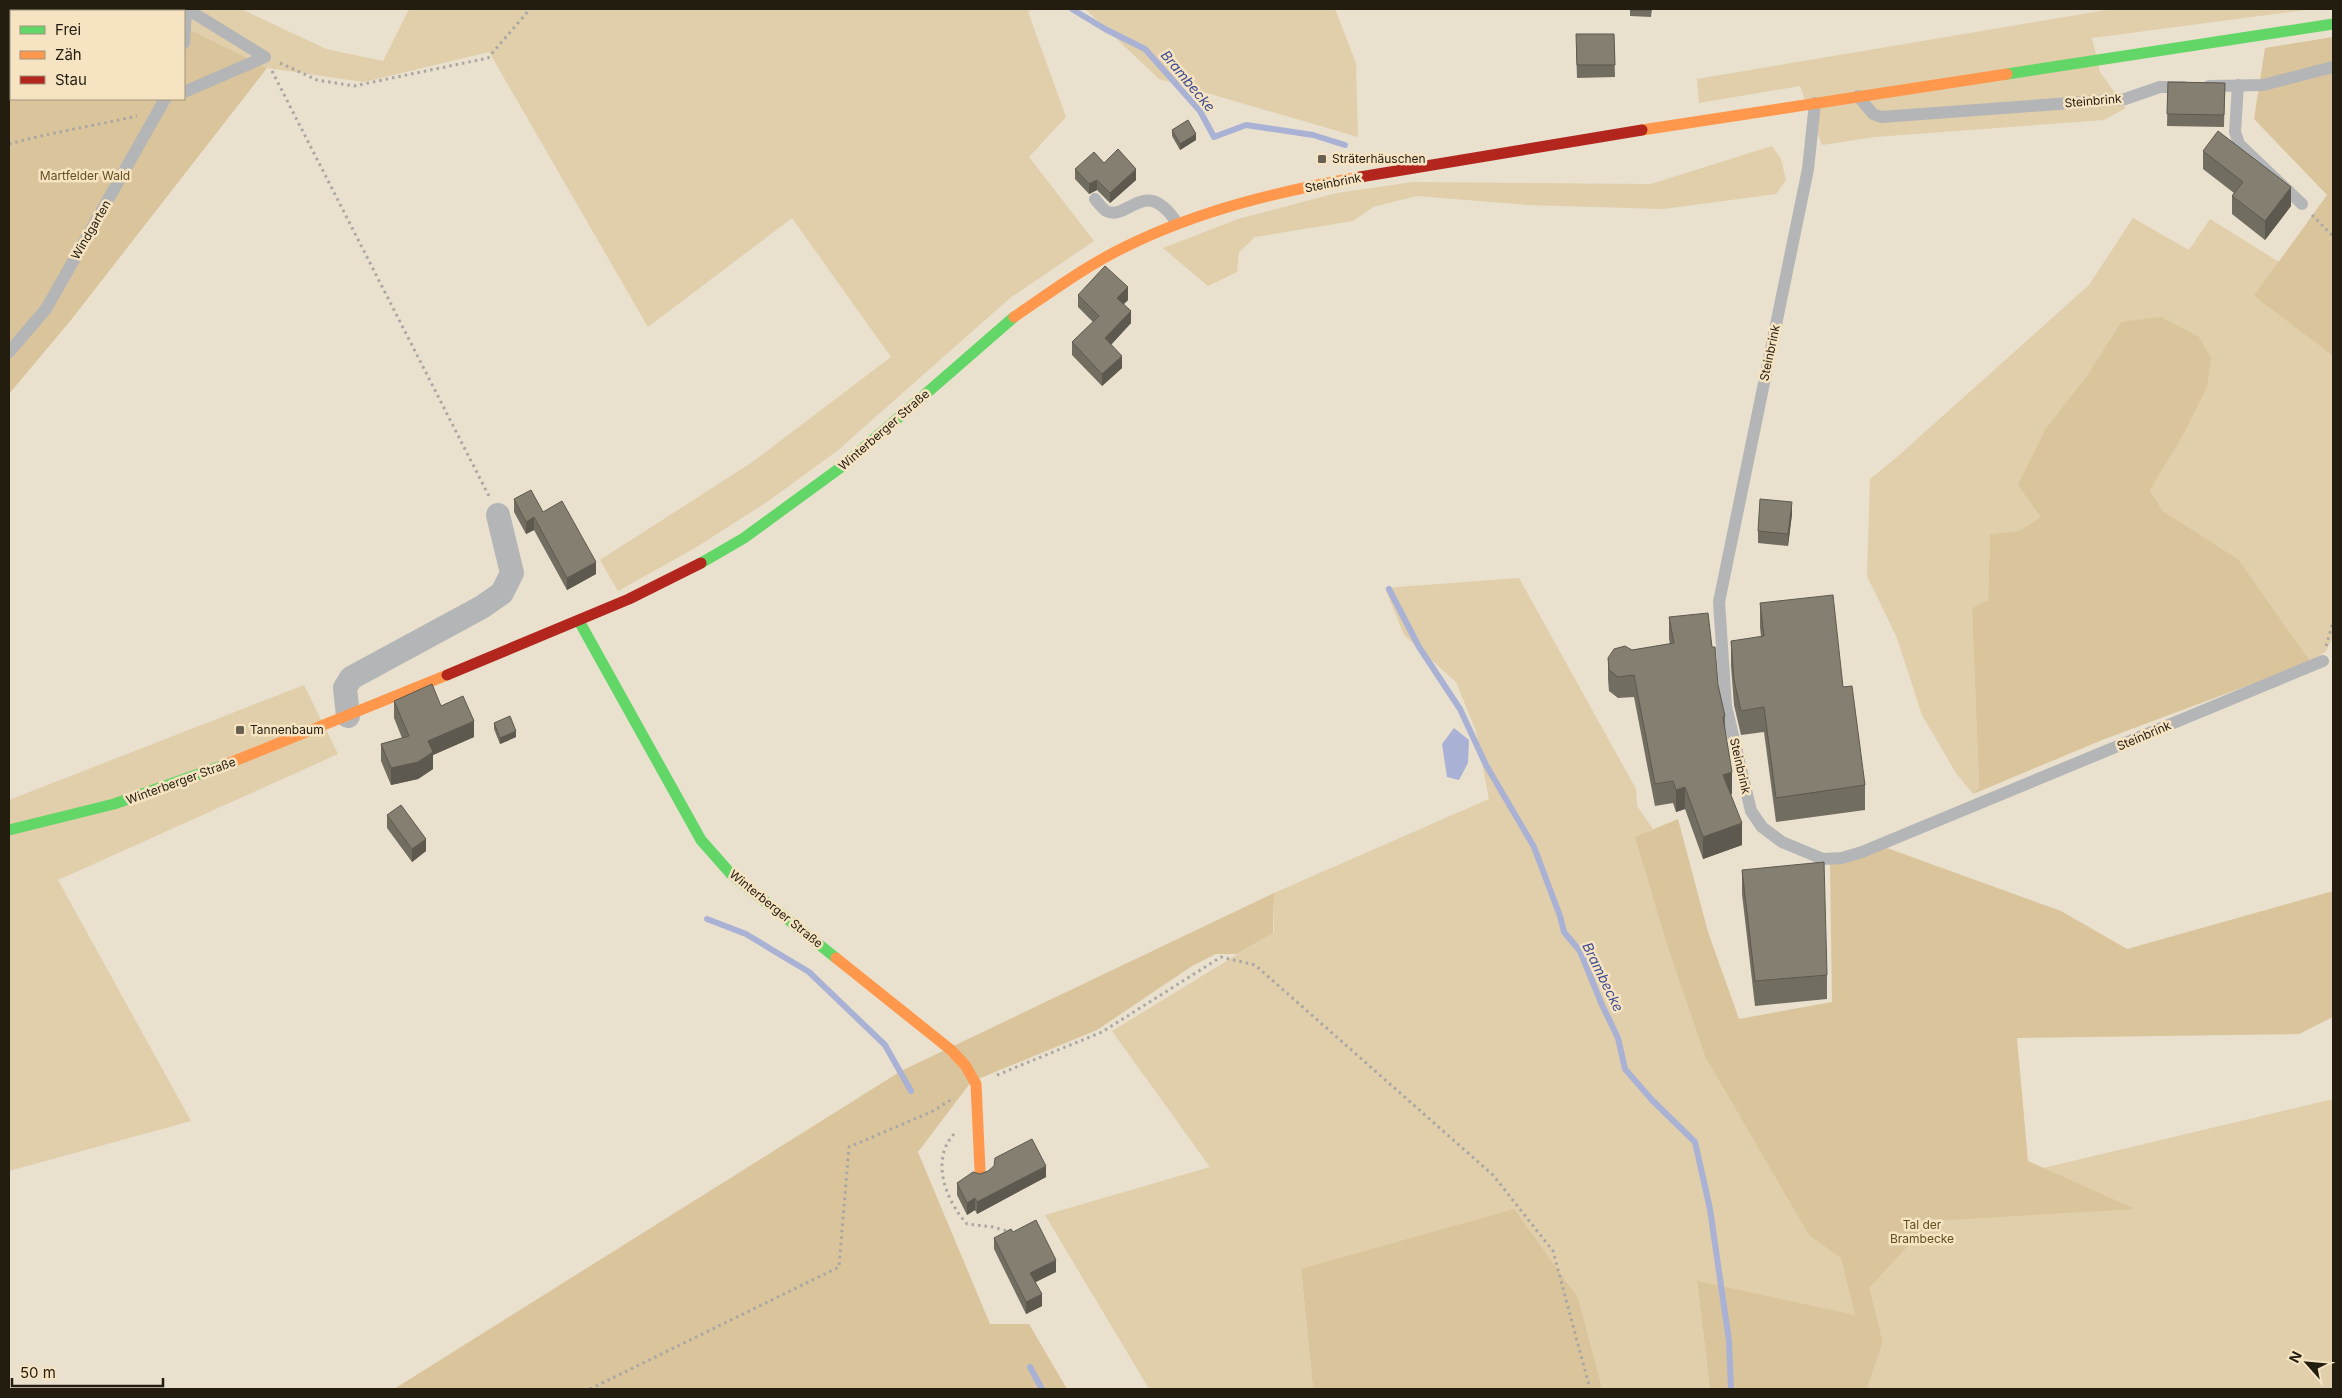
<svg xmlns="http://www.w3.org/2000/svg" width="2342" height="1398" viewBox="0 0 2342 1398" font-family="Inter,sans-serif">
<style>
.green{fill:#e1ceaa}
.forest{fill:#dac49b;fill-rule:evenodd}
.water{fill:#a9b1d4}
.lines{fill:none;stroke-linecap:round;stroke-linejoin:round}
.stream{stroke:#a9b1d4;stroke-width:6}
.path{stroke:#a9a7a4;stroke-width:3;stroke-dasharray:2.5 4;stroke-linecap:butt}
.lane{stroke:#b4b5b6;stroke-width:12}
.street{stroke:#b4b5b6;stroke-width:24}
.fast{stroke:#63d668;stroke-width:11}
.slow{stroke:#ff974d;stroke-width:11}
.jam{stroke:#b3261e;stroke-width:11}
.wall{fill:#726d61}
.shaded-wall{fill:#5d594f}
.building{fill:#857f71;stroke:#5d594f}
.poi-dot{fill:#686152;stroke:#f5e3c2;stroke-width:2}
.labels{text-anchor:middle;stroke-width:5;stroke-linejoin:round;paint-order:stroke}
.street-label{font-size:12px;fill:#231d10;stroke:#f5e3c2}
.poi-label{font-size:12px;fill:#231d10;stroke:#f5e3c2;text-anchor:start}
.park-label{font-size:12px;fill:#644f20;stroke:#f5e3c2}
.water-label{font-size:14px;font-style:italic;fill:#3f4c93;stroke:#f5e3c2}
</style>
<rect width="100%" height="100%" fill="#e9e0ce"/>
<path class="green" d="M195 9H241L326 49 383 61 409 9H1032L1028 12 1066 117 1029 157 1094 241 1010 298 837 451 767 502 695 548 618 591 600 560 751 463 891 357 792 218 648 327 489 52 364 82 267 68 187 28Z
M1085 9H1335L1356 63 1358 137 1159 79Z
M2112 9H2313L2092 38 2100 72 2126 108 2104 120 1875 137 1822 145 1800 86 1699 103 1697 79Z
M1772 146 1781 159 1786 180 1776 194 1663 209 1528 205 1417 196 1373 207 1353 221 1255 237 1239 252 1237 272 1208 286 1163 248 1238 219 1337 193 1413 182 1651 184Z
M2133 218 2189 250 2210 219 2279 262 2255 296 2333 356V637L2326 651 2311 662 2238 559 2163 511 2150 489 2183 435 2121 322 2086 377 2042 517 2019 531 1990 534 1988 600 1972 608 1979 787 1973 794 1956 773 1922 715 1897 638 1867 576 1870 479 1897 457 2089 285Z
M1519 578 1636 789 1637 806 1653 829 1641 835 1644 868 1705 1056 2039 1169 2333 1099V1389H1867L1883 1342 1881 1333 1697 1282 1710 1389H1602L1590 1350 1301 1269 1313 1388 1149 1389 1045 1215 1210 1167 1112 1031 1274 932V893L1489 799 1476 731 1456 682 1404 635 1385 588Z
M304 685 338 754 58 880 191 1121 9 1171V800Z"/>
<path class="forest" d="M9 9H195L187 28 267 68 71 320 9 394ZM11 11H184V99H11Z
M2333 37V356L2254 296 2327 195 2254 119 2265 48Z
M2161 317 2199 337 2211 358 2207 387 2183 435 2150 490 2163 511 2238 559 2311 662 2102 740 1973 794 1979 787 1972 608 1988 600 1990 534 2019 531 2041 517 2018 485 2045 430 2086 377 2121 322Z
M1678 819 1708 932 1739 1019 1832 1002 1830 863 1873 843 2061 911 2127 949 2333 891V1017L2299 1034 2017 1038 2028 1161 2135 1209 1931 1221 1869 1288 1883 1342 1867 1389H1710L1697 1281 1855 1315 1841 1258 1809 1235 1705 1056 1666 941 1635 837Z
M1274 893 1273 933 1237 954H1216L1192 966 1097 1030 971 1082 918 1152 990 1324H1029L1067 1389H394L901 1071Z
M1514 1209 1578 1298 1602 1389H1308L1313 1388 1301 1269Z"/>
<path class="water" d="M1454 728 1469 740 1468 763 1459 780 1447 777 1442 744Z"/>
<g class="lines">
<path class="stream" d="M1072 9 1105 29 1145 49 1200 111 1214 137 1246 125 1313 135 1345 145
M1389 589 1419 647 1460 709 1486 765 1534 847 1560 916 1564 932 1580 951 1602 1005 1618 1038 1625 1069 1652 1100 1695 1142 1710 1209 1729 1341 1731 1389
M707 919 746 934 809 972 885 1045 911 1091
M1030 1367 1042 1389"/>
<path class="path" d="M280 63 317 80 354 86 488 58 530 9
M272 71 490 498
M9 144C51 132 95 126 137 116
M2312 215 2333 236
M2326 646 2333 622
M997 1075 1102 1032 1221 957 1255 965 1493 1175 1553 1251 1590 1389
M954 1134C930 1160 946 1201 967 1224L993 1227 1011 1232
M590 1389 839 1267 849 1147 931 1112 954 1098"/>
<path class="lane" d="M187 9 265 57
M184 43 186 9
M2238 85 2235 132 2239 144 2302 204
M2209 86 2263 85 2333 67
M184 92 265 57
M1858 96 1873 114 1881 117 2125 99 2160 87H2184
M1815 103 1808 169 1719 602 1726 706 1751 811 1762 827 1782 842 1823 859 1842 858 1862 852 2323 661
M1095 199C1098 203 1102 208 1106 211 1128 222 1145 174 1177 223
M9 352 46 309 165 99"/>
<path class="street" d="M348 716 345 688 351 678 482 607 502 593 512 573 498 515"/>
<path class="fast" d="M2007 74 2333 24
M701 563 744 538 844 465 1014 317
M579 621 701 840 731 874 836 958
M9 830 114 804 227 764"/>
<path class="slow" d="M1642 130 2007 74
M1014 317C1051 292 1087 265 1127 246 1200 210 1280 191 1360 177
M227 764 447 675
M836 958 951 1050 965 1065 976 1084 980 1170"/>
<path class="jam" d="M1360 177 1642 130
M447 675 629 599 701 563"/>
</g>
<path class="wall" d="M1630 9H1652L1651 17 1630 16Z
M1614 34 1615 77 1577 78 1576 47Z
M2168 82 2225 83 2224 127 2167 126Z
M1172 130 1196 140 1180 150 1172 136Z
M2203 151 2291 206 2265 240 2232 214V196L2234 193 2203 169Z
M1104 163 1136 180 1110 203 1097 190 1089 194 1075 179V169Z
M1078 295 1128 300 1124 304 1131 323 1111 345 1122 368 1102 386 1072 355V342L1093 322 1078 307Z
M514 499 543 512 596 574 567 590 534 530 526 534 514 512Z
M1792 514 1788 546 1758 543V531Z
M1760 603 1843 687 1865 785V810L1776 822 1764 732 1741 735 1734 705 1731 666V641L1761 637 1760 627Z
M1669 617 1712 647 1718 685 1725 716V732L1732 794H1731L1742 845 1703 859 1685 809 1676 812 1673 803 1655 806 1634 697 1618 698 1609 691 1608 679V658L1632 650 1670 644 1669 639Z
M394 701 441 706 474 737 433 755V769L418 779 391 785 381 761V744L402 738 394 718Z
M494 723 516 737 500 744 494 729Z
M387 815 426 851 412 862 387 828Z
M1742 870 1827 975V999L1755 1006 1742 894Z
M980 1174 1046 1177 977 1214 975 1210 967 1215 957 1195V1183Z
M1013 1232 1056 1272 1035 1282 1042 1306 1026 1314 994 1249V1238Z"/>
<path class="shaded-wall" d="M1196 134V140L1180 150V144Z
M1136 169V180L1110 203V193Z
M1097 180V190L1089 194V184Z
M2291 187V206L2265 240V221Z
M1128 287V300L1117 310V298Z
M1131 311V323L1105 351V338Z
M1122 356V368L1102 386V374Z
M1792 502V514L1788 546V534Z
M534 517V530L526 534V522Z
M596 562V574L567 590V578Z
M474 721V737L433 755V769L418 779 391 785V768L428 741Z
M516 731V737L500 744V738Z
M1732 772V794L1723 797V775Z
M1685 787V809L1676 812V790Z
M1742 823V845L1703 859V837Z
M426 839V851L412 862V849Z
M1046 1166V1177L977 1214V1202Z
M975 1198V1210L967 1215V1203Z
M1056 1260V1272L1030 1285V1273Z
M1042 1294V1306L1026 1314V1302Z"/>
<path class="building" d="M1630 9H1651V10H1630Z
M1576 34H1614L1615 65H1577Z
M2168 82 2225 83 2224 115 2167 114Z
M1188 120 1196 134 1180 144 1172 130Z
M2218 131 2291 187 2265 221 2232 196 2243 182 2203 151Z
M1118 149 1136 169 1110 193 1097 180 1089 184 1075 169 1094 152 1104 163Z
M1105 266 1128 287 1117 298 1131 311 1105 338 1122 356 1102 374 1072 342 1099 316 1078 295Z
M531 490 543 512 562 501 596 562 567 578 534 517 526 522 514 499Z
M1760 499 1792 502 1788 534 1758 531Z
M1833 595 1843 687 1852 686 1865 785 1776 798 1764 707 1741 711 1734 680 1731 641 1764 636 1760 603Z
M1708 613 1712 647H1715L1718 685 1725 716 1723 717 1732 772 1723 775 1742 823 1703 837 1685 787 1676 790 1673 781 1655 784 1634 675 1618 677 1609 670 1608 658 1614 649 1625 646 1632 650 1674 643 1669 617Z
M432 684 441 706 463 696 474 721 428 741 433 752 418 762 391 768 381 744 409 736 394 701Z
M510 716 516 731 500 738 494 723Z
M401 805 426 839 412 849 387 815Z
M1824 862 1827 975 1755 981 1742 870Z
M1032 1139 1046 1166 977 1202 975 1198 967 1203 957 1183 973 1172 980 1174 988 1171 994 1166 995 1158Z
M1036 1220 1056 1260 1030 1273 1042 1294 1026 1302 994 1238 1011 1229 1013 1232Z"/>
<g class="poi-dot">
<rect x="1317" y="154" width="10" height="10" rx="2.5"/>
<rect x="235" y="725" width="10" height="10" rx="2.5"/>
</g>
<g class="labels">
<g class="street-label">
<text transform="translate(2093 101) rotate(-5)" y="4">Steinbrink</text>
<text transform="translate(1333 183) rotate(-11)" y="4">Steinbrink</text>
<text transform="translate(91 230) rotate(-60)" y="4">Windgarten</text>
<text transform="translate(1770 353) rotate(-78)" y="4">Steinbrink</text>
<text transform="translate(884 430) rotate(-41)" y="4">Winterberger Straße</text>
<text transform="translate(2144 736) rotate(-23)" y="4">Steinbrink</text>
<text transform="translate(1740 766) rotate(77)" y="4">Steinbrink</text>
<text transform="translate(181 781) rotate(-20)" y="4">Winterberger Straße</text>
<text transform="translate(776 909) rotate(39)" y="4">Winterberger Straße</text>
</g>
<g class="poi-label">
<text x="1332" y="163">Sträterhäuschen</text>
<text x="250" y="734">Tannenbaum</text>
</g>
<g class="park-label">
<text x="85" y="180">Martfelder Wald</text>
<text x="1922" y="1229">Tal der<tspan x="1922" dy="14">Brambecke</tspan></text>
</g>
<g class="water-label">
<text transform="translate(1188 81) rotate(50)" y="5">Brambecke</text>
<text transform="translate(1603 977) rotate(64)" y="5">Brambecke</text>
</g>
</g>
<rect width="2342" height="1398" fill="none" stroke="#231d10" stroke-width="20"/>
<rect x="10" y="10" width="175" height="90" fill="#f5e3c2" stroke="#a1947b"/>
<rect x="20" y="26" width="25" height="8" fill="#63d668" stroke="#a1947b"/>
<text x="55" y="35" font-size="15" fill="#231d10">Frei</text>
<rect x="20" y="51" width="25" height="8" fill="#ff974d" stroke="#a1947b"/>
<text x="55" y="60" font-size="15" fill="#231d10">Zäh</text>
<rect x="20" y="76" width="25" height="8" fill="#b3261e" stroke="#a1947b"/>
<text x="55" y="85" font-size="15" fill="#231d10">Stau</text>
<g transform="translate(2307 1363) rotate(297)" stroke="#f5e3c2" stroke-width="4" paint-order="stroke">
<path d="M0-4L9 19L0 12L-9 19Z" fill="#231d10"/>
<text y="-8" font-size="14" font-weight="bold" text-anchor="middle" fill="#231d10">N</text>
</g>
<path d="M12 1378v8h151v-8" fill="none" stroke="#231d10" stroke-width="2.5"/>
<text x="20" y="1378" font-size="15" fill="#231d10" stroke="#f5e3c2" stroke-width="4" paint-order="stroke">50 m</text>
</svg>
